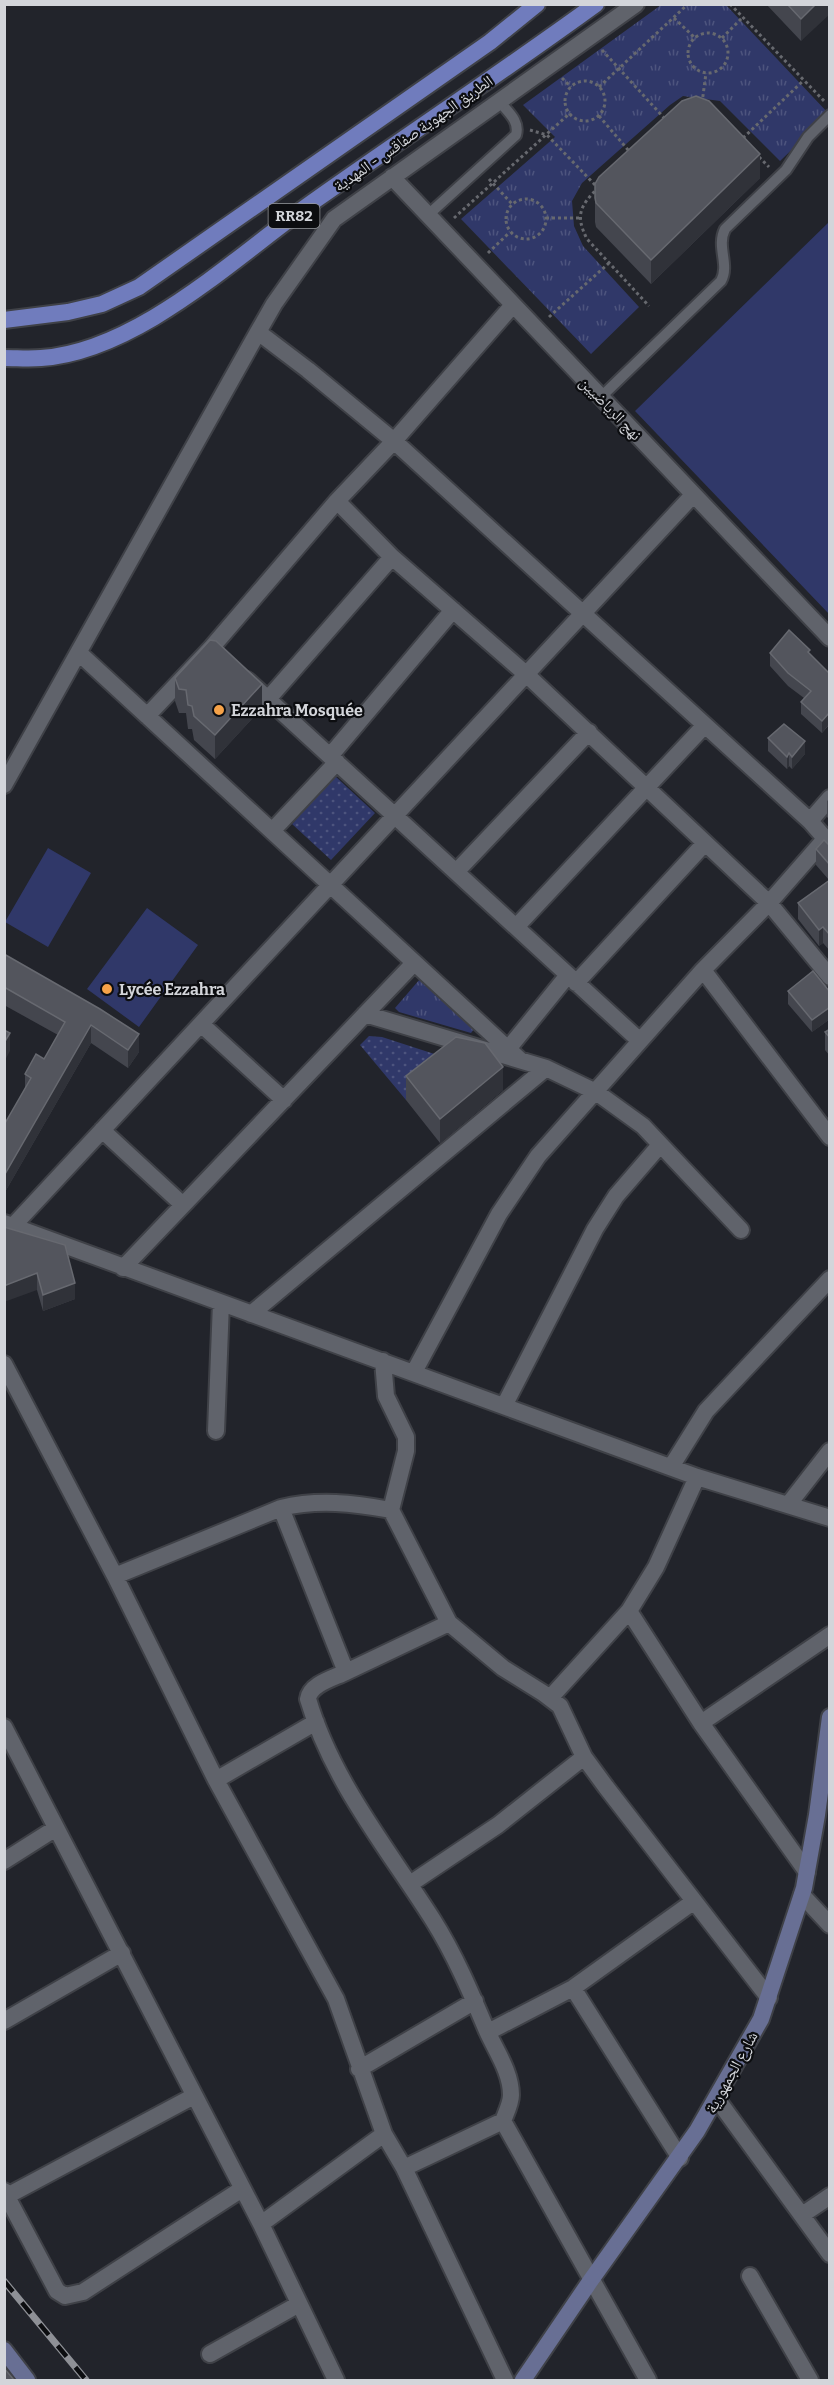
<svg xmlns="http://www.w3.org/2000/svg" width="834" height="2385" viewBox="0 0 834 2385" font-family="Bitter,'Noto Naskh Arabic',serif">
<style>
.grass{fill:url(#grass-tufts)}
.park{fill:url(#park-dots)}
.garden{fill:#303869}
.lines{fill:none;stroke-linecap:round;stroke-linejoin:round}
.service-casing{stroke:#3f4147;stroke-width:14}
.minor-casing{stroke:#3f4147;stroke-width:20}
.secondary-casing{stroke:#3f4147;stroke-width:20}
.primary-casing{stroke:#3f4147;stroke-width:20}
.path{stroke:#67696f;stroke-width:3;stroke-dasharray:3 3;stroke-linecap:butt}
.service{stroke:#60636b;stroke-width:10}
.minor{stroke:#60636b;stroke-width:16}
.secondary{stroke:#686f94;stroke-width:16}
.primary{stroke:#707cbd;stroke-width:16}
.rail-casing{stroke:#8e9096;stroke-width:7}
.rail{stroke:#0c0d10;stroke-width:4.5;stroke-dasharray:14;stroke-linecap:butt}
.wall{fill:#44464e}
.shaded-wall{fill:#303239}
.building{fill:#53555d;stroke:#676970;stroke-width:1.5}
.poi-dot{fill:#f6a248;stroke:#0c0d10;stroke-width:2}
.labels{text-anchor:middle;stroke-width:4.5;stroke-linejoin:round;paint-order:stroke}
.shield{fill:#0c0d10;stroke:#97999d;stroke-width:1.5}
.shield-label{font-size:15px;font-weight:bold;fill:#d3d5da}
.street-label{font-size:16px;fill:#d3d5da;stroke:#0c0d10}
.poi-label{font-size:16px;font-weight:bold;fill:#d3d5da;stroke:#0c0d10;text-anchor:start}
</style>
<defs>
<pattern id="grass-tufts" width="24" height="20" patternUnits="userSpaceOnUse" patternTransform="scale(1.5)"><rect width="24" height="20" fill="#303869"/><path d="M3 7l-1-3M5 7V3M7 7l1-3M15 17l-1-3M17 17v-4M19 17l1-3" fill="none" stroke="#4d547e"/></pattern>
<pattern id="park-dots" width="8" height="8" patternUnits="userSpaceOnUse" patternTransform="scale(1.5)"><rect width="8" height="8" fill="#303869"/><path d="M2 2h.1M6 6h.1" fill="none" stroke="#4d547e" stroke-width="1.8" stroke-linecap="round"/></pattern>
</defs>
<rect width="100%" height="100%" fill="#22242b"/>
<path class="grass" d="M661 5H726L829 114 780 161 720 101 683 96 670 105 582 183 572 201 574 226 583 246 639 307 591 354 461 219 555 137 523 105Z
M420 979 474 1029 471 1033 399 1012 395 1008Z"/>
<path class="park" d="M335 776 375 813 331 860 292 824Z
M369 1036 382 1037 456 1061 406 1100 360 1045Z"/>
<path class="garden" d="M829 222V614L635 411Z
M48 848 91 873 48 947 5 922Z
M147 908 198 945 139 1027 87 989Z"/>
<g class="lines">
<defs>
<path id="service" d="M428 215 516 135C520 121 508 112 499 101
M601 397 721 281C730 264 716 247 725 229L786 170 808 137 830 115"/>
<path id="minor" d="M392 177 830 638
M258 332 308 370 394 441 810 821 830 844
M337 501 392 557 527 675 769 903 830 977
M79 653 520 1060
M247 680 640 1041
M268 699 392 557
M147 716 212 647 337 501 394 441 513 305
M330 756 453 610
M4 785 258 332 274 304 334 219 636 4
M810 821 830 798
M272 831 337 762
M456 872 589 732
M516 927 705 725
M703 970 830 1137
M576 983 705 843
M365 1014 546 1068 596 1092 643 1126 741 1230
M201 1024 284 1100
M508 1049 568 975
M102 1130 183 1205
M4 1223 697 1477 830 1518
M13 1226 693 495
M123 1268 414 963
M251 1314 546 1068
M383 1361 386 1396 406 1437V1451L391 1510 449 1623 503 1668 543 1693 560 1706 584 1757 606 1787 769 1998
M4 1364 115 1576 216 1780 336 1999 384 2134 404 2168 505 2380
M414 1372 499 1214 538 1156 703 970 769 903 825 839
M504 1406 595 1229 616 1196 660 1145
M216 1431 221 1303
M671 1467 706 1411 830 1279
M697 1477 656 1567 629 1611 701 1723 807 1872
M788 1505 830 1451
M281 1508C318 1499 353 1503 391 1510
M115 1576 281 1508 346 1672C334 1678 310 1684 308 1699 332 1781 388 1849 433 1920 455 1955 471 1993 487 2031 496 2051 511 2072 511 2095 511 2103 506 2113 503 2121
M346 1672 449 1623
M550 1698 629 1611
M701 1723 830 1635
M4 1727 261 2224 336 2380
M216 1780 316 1722
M4 1861 56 1828
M410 1884 498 1825 584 1757
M802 1895 830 1925
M573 1988 680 2158
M4 2021 122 1953
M488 2032 573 1988 693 1902
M359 2069 475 2001
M717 2099 830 2254
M404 2168 503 2121C552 2207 599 2294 648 2380
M4 2191 57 2291 65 2296 83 2292 242 2189
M7 2196 194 2096
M802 2215 830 2196
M261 2224 384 2134
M750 2276 810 2380
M210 2354 299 2304"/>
<path id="secondary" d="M4 2350 27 2380
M523 2380 591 2280 697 2131 761 2019 804 1888 817 1815 830 1717"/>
<path id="primary" d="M4 320 68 312 102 304 139 287 490 42 537 4
M4 358C17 358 29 359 41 358 140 351 238 254 317 199 409 134 504 71 596 4"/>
</defs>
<use href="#service" class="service-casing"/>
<use href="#minor" class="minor-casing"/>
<use href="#secondary" class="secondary-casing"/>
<use href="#primary" class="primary-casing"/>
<path class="path" d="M730 4 826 103
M674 18 694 37
M688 53a20 20 0 1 1 40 0a20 20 0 1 1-40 0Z
M722 38 743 17
M602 50 666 120
M562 78 571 87
M565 101a20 20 0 1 1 40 0a20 20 0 1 1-40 0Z
M599 87 688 4
M702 103 706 73
M599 116 629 151
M530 130 547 135 598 188C580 206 575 215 587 239L649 306
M743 138 803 81
M759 157 769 167
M489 179 512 204
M506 219a20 20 0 1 1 40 0a20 20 0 1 1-40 0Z
M454 218 569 114
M546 218H580
M488 253 510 232
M549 317 609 263"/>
<use href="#service" class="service"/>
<use href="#minor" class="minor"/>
<use href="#secondary" class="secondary"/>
<use href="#primary" class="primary"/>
<defs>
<path id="rail" d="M4 2281 86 2380"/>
</defs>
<use href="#rail" class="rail-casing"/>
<use href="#rail" class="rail"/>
</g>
<path class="wall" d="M766 4H830L801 41Z
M760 178 651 284 596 227 595 222V184Z
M770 653 810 655 830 674V724L822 733 801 714V702L804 698 788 686 770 666Z
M175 678 262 708 215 759 194 740 192 729H188L186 713H179L175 701Z
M768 738 805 754 792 769 789 766 787 769 768 751Z
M830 798V820L827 817V801Z
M830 846V951L823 943 819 946 798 919V903L829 880 816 865V849Z
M4 954 139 1052 128 1068 91 1043 5 1192H4V1125L25 1090V1074L44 1059 58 1035 4 1005Z
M788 991 830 992V1019L812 1032 788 1004Z
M830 1029V1056L825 1050V1032Z
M406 1076 503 1090 440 1143 406 1100Z
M4 1227 75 1299 43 1311 37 1290Z"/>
<path class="shaded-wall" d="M816 4H830V14L801 41V19Z
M760 154V178L651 284V260Z
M262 684V708L215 759V735Z
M829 712V724L822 733V721Z
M805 741V754L792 769V757Z
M789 753V766L787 769V757Z
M823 927V943L819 946V930Z
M830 1007V1019L812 1032V1020Z
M91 1025V1043L5 1192V1174Z
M10 1033V1051L4 1062V1043Z
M139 1034V1052L128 1068V1050Z
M503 1067V1090L440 1143V1119Z
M37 1273V1290L4 1302V1286Z
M75 1283V1299L43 1311V1295Z"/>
<path class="building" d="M787 4H816L801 19Z
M696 96 709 101 760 154 651 260 596 203 595 198V184L599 177 682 101Z
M789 630 810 650 808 652 830 674V712L822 721 801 702 811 691 788 673 770 653Z
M210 640 216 641 262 684 215 735 194 716 192 706 188 705 186 690 179 689 175 678Z
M784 724 805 741 792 757 789 753 787 757 768 738Z
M824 840 830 846V865L816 849Z
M830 880V935L823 927 819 930 798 903Z
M4 954 100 1009 139 1034 128 1050 91 1025 5 1174H4V1125L31 1078 25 1074 36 1054 44 1059 65 1022 4 987Z
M813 971 830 992V1007L812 1020 788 991Z
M830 1029V1038L825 1032Z
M4 1030 10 1033 4 1043Z
M456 1037 485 1043 503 1067 440 1119 406 1076Z
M4 1227 65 1245 75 1283 43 1295 37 1273 4 1286Z
M4 2368 14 2380H4Z"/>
<g class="poi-dot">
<circle cx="219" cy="710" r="6"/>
<circle cx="107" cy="989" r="6"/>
</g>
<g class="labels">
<rect class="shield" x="268.5" y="204" width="51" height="24" rx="4.5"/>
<g class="shield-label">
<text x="294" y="221">RR82</text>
</g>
<g class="street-label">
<text transform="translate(413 133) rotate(-35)" y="6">الطريق الجهوية صفاقس - المهدية</text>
<text transform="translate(611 408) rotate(46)" y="6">نهج الرياضيين</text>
<text transform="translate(731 2072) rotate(-61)" y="6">شارع الجمهورية</text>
</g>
<g class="poi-label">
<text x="231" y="716">Ezzahra Mosquée</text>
<text x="119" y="995">Lycée Ezzahra</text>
</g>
</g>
<rect width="834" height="2385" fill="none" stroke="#d3d5da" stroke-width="12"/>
</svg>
